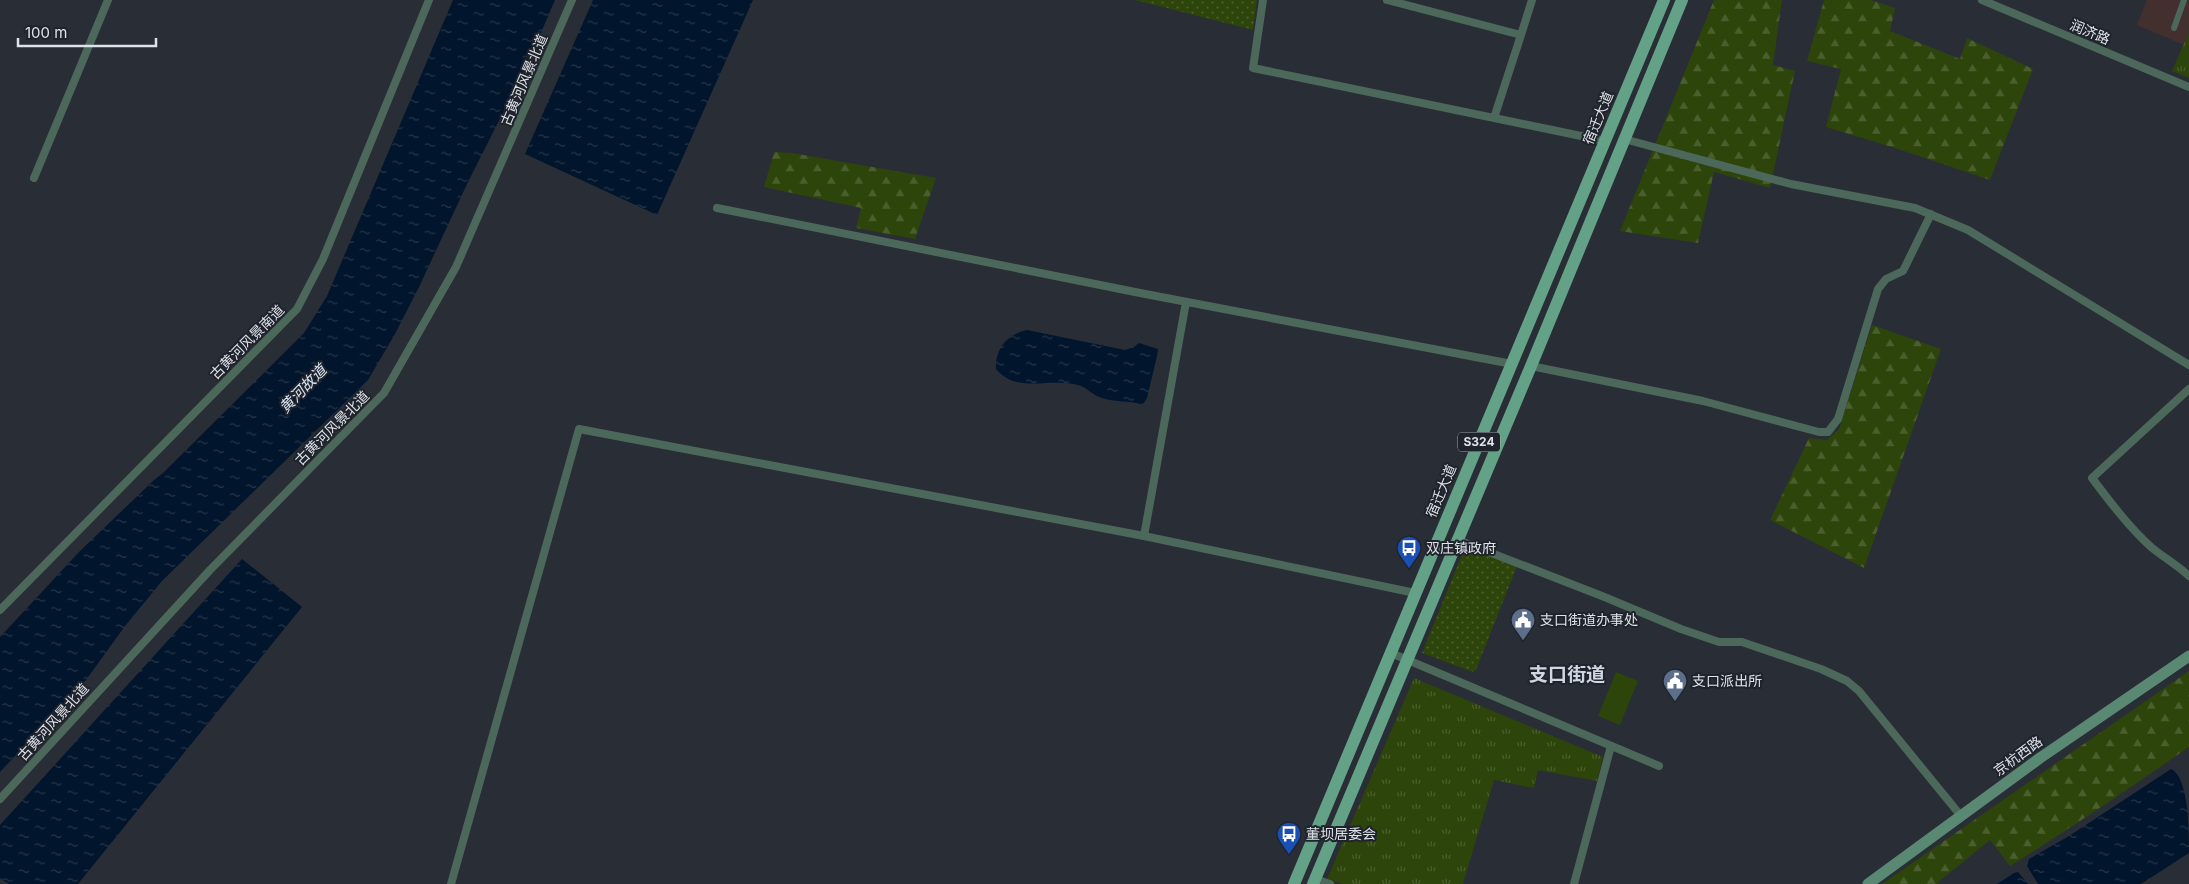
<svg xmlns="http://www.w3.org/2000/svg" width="2189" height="884" viewBox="0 0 2189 884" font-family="Inter,'Noto Sans SC',sans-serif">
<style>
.commercial{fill:#432f2e}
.grass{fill:url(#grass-tufts)}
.forest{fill:url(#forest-firs)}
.garden{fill:url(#garden-dots)}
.pitch{fill:#2d440a}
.water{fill:url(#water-ripples)}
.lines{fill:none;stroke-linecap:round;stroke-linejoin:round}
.pedestrian{stroke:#4b685a;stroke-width:6}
.minor{stroke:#4b685a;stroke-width:8}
.secondary{stroke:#598973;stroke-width:11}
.primary{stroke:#63a287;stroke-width:12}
.labels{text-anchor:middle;stroke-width:4;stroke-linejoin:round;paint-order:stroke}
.shield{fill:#1f232c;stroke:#a5a9b0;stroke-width:1}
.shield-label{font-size:12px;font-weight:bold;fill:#dfe2e8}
.street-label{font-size:14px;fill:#dfe2e8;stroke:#1f232c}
.poi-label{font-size:14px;fill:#dfe2e8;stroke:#1f232c;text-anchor:start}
.water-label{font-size:15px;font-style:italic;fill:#d9e5f4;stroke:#1f232c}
.district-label{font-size:19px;font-weight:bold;fill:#d0d6e2;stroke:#1f232c}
</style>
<defs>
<pattern id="grass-tufts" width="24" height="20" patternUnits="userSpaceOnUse" patternTransform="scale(1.25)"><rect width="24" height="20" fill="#2d440a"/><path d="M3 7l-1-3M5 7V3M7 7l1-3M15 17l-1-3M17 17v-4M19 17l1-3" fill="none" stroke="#4b5f2e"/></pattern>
<pattern id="forest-firs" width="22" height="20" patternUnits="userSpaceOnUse" patternTransform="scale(1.25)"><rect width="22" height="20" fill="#2d440a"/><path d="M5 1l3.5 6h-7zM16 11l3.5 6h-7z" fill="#4b5f2e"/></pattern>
<pattern id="garden-dots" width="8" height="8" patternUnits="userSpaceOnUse" patternTransform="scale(1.25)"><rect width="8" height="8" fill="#2d440a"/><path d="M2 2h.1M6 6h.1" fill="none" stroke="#4b5f2e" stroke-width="1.8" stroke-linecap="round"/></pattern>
<pattern id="water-ripples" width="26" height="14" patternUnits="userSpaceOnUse" patternTransform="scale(1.25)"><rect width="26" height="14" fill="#01152c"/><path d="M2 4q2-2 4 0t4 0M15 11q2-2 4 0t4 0" fill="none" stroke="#26374b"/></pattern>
</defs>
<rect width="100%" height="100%" fill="#292d36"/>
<path class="commercial" d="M2147 0H2189V32L2184 45 2137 25Z"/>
<path class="grass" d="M2189 32V78L2172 71Z
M1414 678 1603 757 1597 781 1538 770 1534 788 1494 780 1463 884H1343L1327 879Z"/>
<path class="forest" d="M1714 0H1782L1773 65 1795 71 1770 188 1714 172 1698 243 1620 231Z
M1824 0H1871L1895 8 1890 31 1960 59 1967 38 2033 69 1990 180 1895 148 1826 127 1841 69 1807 61Z
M774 152 792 153 936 178 915 239 856 228 861 208 764 187Z
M1872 325 1941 349 1864 568 1770 520 1809 438 1827 440 1839 429Z
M2189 671V747C2130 788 2071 828 2010 866L1990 840 1936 884H1882Z"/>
<path class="garden" d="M1135 0H1257L1253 30Z
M1465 547 1517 566 1476 670 1473 672 1422 653Z"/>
<path class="pitch" d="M1616 672 1638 681 1620 725 1598 716Z"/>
<path class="water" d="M453 0H555L528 63 468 182 419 287 395 334 368 380 162 581 125 626 86 680 0 772V637L79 552 154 480 163 473 304 333 327 296Z
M593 0H753L657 215 525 154Z
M1027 330 1125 350 1134 347 1139 343 1158 349 1157 356 1147 398 1144 403 1141 404C1128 401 1114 402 1102 398 1094 396 1088 389 1081 386 1054 376 1017 395 996 369 995 348 1008 334 1027 330Z
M242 559 302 607 78 884H9L0 878V825Z
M2171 769C2189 777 2189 831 2189 853L2141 884H2038L2027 866 2029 859 2069 836Z
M2018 872 2028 884H1997L2014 873Z"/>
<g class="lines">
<path class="pedestrian" d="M2174 28 2184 0"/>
<path class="minor" d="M1263 0 1253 68 1605 141
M1387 0 1521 35 1494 118
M1982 0 2189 87
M1521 35 1532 0
M1624 139 1791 184 1915 208 1968 230 2189 365
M34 178 108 0
M717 208 1140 293 1512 364
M1531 366 1703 401 1819 432H1828L1838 419 1878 289 1886 279 1903 271 1931 214
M2189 389 2092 478C2110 502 2129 527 2151 547 2163 557 2177 565 2189 576
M1144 536 1186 302
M1458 540 1602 596 1681 629 1719 642H1742L1821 669 1847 681 1859 691 1961 816
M0 610 297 309 323 259 429 0
M1391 653 1659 766
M0 799 210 570 384 393 456 267 572 0
M1315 879 1330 884
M451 884 579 429 1144 536 1415 593
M1574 884 1611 746"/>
<path class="secondary" d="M1868 884 2040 758 2189 656"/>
<path class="primary" d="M1294 884 1664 0
M1313 884 1531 366 1682 0"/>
</g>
<defs>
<symbol id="bus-pin" viewBox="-11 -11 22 30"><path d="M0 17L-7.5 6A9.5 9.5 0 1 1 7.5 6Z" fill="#1a4fb4" stroke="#1f232c"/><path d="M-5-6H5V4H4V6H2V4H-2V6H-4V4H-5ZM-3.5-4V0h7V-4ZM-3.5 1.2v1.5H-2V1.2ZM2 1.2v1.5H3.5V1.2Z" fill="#fff"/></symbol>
<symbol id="civic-pin" viewBox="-11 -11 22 30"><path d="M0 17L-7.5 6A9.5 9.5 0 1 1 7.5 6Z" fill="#5c6f8a" stroke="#1f232c"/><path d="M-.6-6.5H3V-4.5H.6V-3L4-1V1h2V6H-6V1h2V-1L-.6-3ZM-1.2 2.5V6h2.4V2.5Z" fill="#fff"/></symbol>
</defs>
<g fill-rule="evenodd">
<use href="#bus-pin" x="1395" y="534" width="28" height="38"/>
<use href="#civic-pin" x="1509" y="606" width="28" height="38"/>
<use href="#civic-pin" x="1661" y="667" width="28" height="38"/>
<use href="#bus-pin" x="1275" y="820" width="28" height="38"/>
</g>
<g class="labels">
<rect class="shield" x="1458" y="432.5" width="42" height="19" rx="4"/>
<g class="shield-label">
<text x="1479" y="446">S324</text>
</g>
<g class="street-label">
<text transform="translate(2090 32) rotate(23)" y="5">润济路</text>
<text transform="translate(524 80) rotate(-67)" y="5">古黄河风景北道</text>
<text transform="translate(1598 118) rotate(-67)" y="5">宿迁大道</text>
<text transform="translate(247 342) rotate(-45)" y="5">古黄河风景南道</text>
<text transform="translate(332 428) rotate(-45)" y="5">古黄河风景北道</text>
<text transform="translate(1441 491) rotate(-67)" y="5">宿迁大道</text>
<text transform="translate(53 722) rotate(-48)" y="5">古黄河风景北道</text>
<text transform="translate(2018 756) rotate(-36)" y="5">京杭西路</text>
</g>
<g class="poi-label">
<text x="1426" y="553">双庄镇政府</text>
<text x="1540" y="625">支口街道办事处</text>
<text x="1692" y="686">支口派出所</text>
<text x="1306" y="839">董坝居委会</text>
</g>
<g class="water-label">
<text transform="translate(303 389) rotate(-46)" y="5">黄河故道</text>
</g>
<g class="district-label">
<text x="1567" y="681">支口街道</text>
</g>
</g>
<path d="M18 38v8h138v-8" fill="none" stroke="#dfe2e8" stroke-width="2.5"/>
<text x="25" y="38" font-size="15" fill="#dfe2e8" stroke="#1f232c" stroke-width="4" paint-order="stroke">100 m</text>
</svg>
